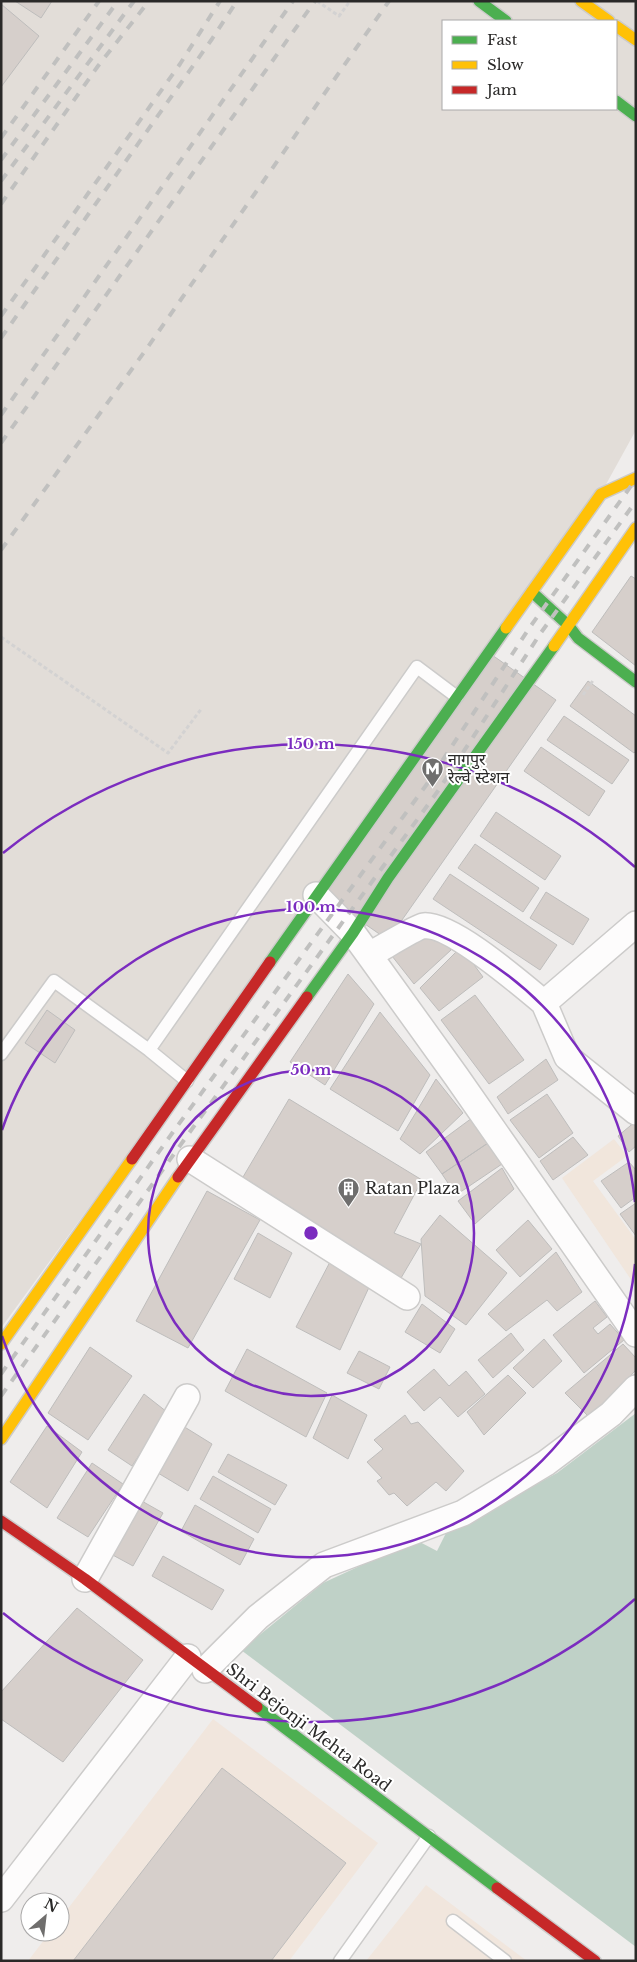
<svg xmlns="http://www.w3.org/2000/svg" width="637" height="1962" viewBox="0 0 637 1962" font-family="'Libre Baskerville','Noto Sans Devanagari',serif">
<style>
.commercial{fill:#f1e6dd}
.industrial{fill:#f1e6dc}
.built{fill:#e2ddd8;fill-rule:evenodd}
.forest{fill:#bfd1c7}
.building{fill:#d6cfcb;stroke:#bebdbc}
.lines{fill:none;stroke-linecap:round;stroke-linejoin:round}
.lane-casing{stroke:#cccbca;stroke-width:15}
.street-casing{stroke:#cccbca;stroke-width:28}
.fast-casing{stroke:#cccbca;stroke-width:14}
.slow-casing{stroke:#cccbca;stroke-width:14}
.jam-casing{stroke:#cccbca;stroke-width:14}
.path{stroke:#d3d2d2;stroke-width:3;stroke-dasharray:4 2.5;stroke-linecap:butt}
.lane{stroke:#fdfcfc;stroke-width:12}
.street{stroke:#fdfcfc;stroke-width:25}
.fast{stroke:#4caf50;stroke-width:11}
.slow{stroke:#ffc107;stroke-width:11}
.jam{stroke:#c62828;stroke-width:11}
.rail{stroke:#c0c0bf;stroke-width:4;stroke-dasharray:9 9;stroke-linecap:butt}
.ring{fill:none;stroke:#7b2cbf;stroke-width:2.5}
.labels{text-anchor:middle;stroke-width:4;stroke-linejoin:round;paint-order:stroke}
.poi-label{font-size:16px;fill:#2a2928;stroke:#fff;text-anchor:start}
.street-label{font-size:16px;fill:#2a2928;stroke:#fff}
.centre{fill:#7b2cbf;stroke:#fff;stroke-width:2.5}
.ring-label{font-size:15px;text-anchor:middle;font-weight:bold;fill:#7b2cbf;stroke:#fff;stroke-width:4;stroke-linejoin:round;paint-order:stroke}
</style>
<rect width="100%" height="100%" fill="#efedec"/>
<path class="commercial" d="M213 1719 378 1843 289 1961H28L50 1932H60V1919Z
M426 1885 527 1961H366Z"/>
<path class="industrial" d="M614 1139 627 1156 593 1181 636 1240V1283L634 1284 562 1178Z"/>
<path class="built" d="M1 1H636V430L572 546 1 1328ZM443 21H616V109H443Z"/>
<path class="forest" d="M636 1413V1947L241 1650 323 1583 416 1540 437 1551 446 1533 557 1473Z"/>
<path class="building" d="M15 1H52L41 18Z
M1 4 39 36 1 87Z
M631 576 636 579V666L592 632Z
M485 650 556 700 388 940 316 890Z
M588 681 636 716V751L634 753 570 706Z
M564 716 629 760 612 784 547 740Z
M541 747 605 791 589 816 524 771Z
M496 812 561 856 545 880 480 836Z
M475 844 539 888 523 912 458 868Z
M450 874 557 945 540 970 433 899Z
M546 892 589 919 573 945 530 918Z
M430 929 451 950 414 984 392 956Z
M461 947 483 977 439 1011 420 988Z
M348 974 374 1004 325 1085 290 1062Z
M475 995 524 1060 489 1084 441 1020Z
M47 1010 75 1030 55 1063 25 1043Z
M380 1012 430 1075 398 1131 330 1089Z
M546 1059 558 1080 508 1114 497 1097Z
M436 1079 463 1113 420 1154 400 1139Z
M547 1094 573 1133 539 1158 510 1120Z
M289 1099 422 1180 394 1233 421 1244 401 1278 243 1177Z
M472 1118 488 1143 442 1174 426 1152Z
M636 1121V1146L629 1152 618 1136Z
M573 1137 588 1155 553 1180 540 1161Z
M488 1143 502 1164 456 1195 442 1174Z
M629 1162 636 1170V1197L621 1208 601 1181Z
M502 1168 514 1189 475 1224 458 1201Z
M207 1191 260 1220 188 1348 136 1321Z
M636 1203V1236L620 1214Z
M440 1215 507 1273 466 1325 425 1296 421 1239Z
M528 1220 552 1249 520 1277 496 1250Z
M258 1233 292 1253 270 1298 234 1279Z
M556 1252 582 1292 557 1311 547 1300 506 1331 488 1314Z
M331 1260 371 1283 340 1350 296 1327Z
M595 1301 607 1317 593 1328 598 1334 610 1324 624 1340 584 1373 553 1335Z
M422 1304 455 1329 440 1353 405 1332Z
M511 1333 524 1350 493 1378 478 1360Z
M544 1339 562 1361 533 1388 513 1368Z
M623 1344 636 1358V1370L590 1418 565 1393Z
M90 1347 132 1376 88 1440 48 1413Z
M247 1349 327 1393 306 1437 225 1391Z
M359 1351 390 1367 379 1389 347 1373Z
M434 1369 449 1386 466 1371 485 1394 458 1417 440 1397 424 1411 407 1392Z
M508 1375 526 1393 484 1435 467 1412Z
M144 1394 167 1412 132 1466 108 1450Z
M332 1395 367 1415 348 1459 313 1438Z
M405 1415 411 1424 418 1422 464 1471 446 1491 436 1482 407 1506 394 1493 389 1495 377 1481 382 1478 367 1462 383 1449 374 1440Z
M47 1426 82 1452 47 1508 10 1482Z
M183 1426 212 1444 188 1491 158 1473Z
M228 1454 287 1485 275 1505 218 1472Z
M92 1463 123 1484 88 1537 57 1518Z
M213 1476 271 1509 258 1533 200 1499Z
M140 1500 163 1513 133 1566 109 1553Z
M195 1505 254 1539 240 1565 181 1531Z
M163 1556 224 1590 212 1610 152 1576Z
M77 1608 143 1660 63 1762 1 1719V1692Z
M222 1768 346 1863 271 1961H73Z"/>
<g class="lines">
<defs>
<path id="lane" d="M149 1050 417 667 457 697
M1 1054 54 981 149 1050 187 1081
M453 1921 505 1961
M340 1961 429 1836"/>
<path id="street" d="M316 895 353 933 369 955 456 1076 636 1334
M369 955C379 950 416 927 423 926 450 922 522 985 544 1003L636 924
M544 1003 567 1057 636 1112
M190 1159 407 1297
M85 1579 187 1397
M205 1670 258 1617 324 1565 463 1513 546 1463 611 1414 636 1388
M1 1899 188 1657"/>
<path id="fast" d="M479 1 506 21
M616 101 636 116
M532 592 569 626 578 638 636 682
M270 962 506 628
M307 997 353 933 388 878 554 646
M257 1707 497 1888"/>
<path id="slow" d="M581 1 609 21
M616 26 636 40
M506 628 601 494 636 478
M554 646 636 528
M1 1344 132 1159
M1 1439 178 1177"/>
<path id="jam" d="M132 1159 270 962
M178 1177 307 997
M1 1521 85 1579 257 1707
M497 1888 595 1961"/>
</defs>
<use href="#lane" class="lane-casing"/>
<use href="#street" class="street-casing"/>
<use href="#fast" class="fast-casing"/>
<use href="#slow" class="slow-casing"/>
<use href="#jam" class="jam-casing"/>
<path class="path" d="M317 1 339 16 350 1
M1 637 168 753 202 708
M583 695 594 679"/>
<use href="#lane" class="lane"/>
<use href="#street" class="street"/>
<use href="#fast" class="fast"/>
<use href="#slow" class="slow"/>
<use href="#jam" class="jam"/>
<path class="rail" d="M1 138 99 1
M1 160 118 1
M1 181 134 1
M1 204 98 66 149 1
M1 316 180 64 220 1
M1 338 212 39 237 1
M1 415 293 1
M1 443 315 1
M1 550 145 351 389 1
M1 1374 173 1132 427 784 530 627 636 479
M1 1396 184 1140 438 791 540 634 636 501"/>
</g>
<g class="ring">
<circle cx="311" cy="1233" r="163"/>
<path d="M635 1264A326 326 0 0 1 2 1336M2 1130A326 326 0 0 1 635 1202"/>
<path d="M635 1599A489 489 0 0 1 3 1613M3 853A489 489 0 0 1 635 867"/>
</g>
<defs>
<symbol id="metro-pin" viewBox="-11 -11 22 30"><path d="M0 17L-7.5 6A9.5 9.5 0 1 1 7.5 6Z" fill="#6f6e6d" stroke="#fff"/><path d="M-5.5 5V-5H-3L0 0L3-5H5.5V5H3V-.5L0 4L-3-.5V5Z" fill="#fff"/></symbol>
<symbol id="building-pin" viewBox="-11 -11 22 30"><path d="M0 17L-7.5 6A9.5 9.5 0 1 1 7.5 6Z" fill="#6f6e6d" stroke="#fff"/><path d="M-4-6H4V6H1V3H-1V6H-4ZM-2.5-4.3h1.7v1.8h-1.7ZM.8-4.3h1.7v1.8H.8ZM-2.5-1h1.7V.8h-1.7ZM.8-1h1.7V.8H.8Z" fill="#fff"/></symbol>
</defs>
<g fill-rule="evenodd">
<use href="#metro-pin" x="420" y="756" width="25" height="34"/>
<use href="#building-pin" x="336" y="1176" width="25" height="34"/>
</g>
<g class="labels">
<g class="poi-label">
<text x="448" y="765">नागपुर<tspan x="448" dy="18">रेल्वे स्टेशन</tspan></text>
<text x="365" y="1194">Ratan Plaza</text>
</g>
<g class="street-label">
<text transform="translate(309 1727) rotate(37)" y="6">Shri Bejonji Mehta Road</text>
</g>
</g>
<circle cx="311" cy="1233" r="8" class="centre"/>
<g class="ring-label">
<text x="311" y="749">150 m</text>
<text x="311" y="912">100 m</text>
<text x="311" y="1075">50 m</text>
</g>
<rect width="637" height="1962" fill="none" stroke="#2a2928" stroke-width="5"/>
<rect x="442" y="20" width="175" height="90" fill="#ffffff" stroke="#aaa9a9"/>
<rect x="452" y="36" width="25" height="8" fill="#4caf50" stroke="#aaa9a9"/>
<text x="487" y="45" font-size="15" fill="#2a2928">Fast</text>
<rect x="452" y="61" width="25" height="8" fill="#ffc107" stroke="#aaa9a9"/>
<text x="487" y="70" font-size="15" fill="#2a2928">Slow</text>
<rect x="452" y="86" width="25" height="8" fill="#c62828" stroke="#aaa9a9"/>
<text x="487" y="95" font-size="15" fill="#2a2928">Jam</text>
<g transform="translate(45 1917) rotate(28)"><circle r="24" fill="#ffffff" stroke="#aaa9a9"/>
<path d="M0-4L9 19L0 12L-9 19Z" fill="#6f6e6d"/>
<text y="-8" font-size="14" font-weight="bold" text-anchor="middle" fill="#2a2928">N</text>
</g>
</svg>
